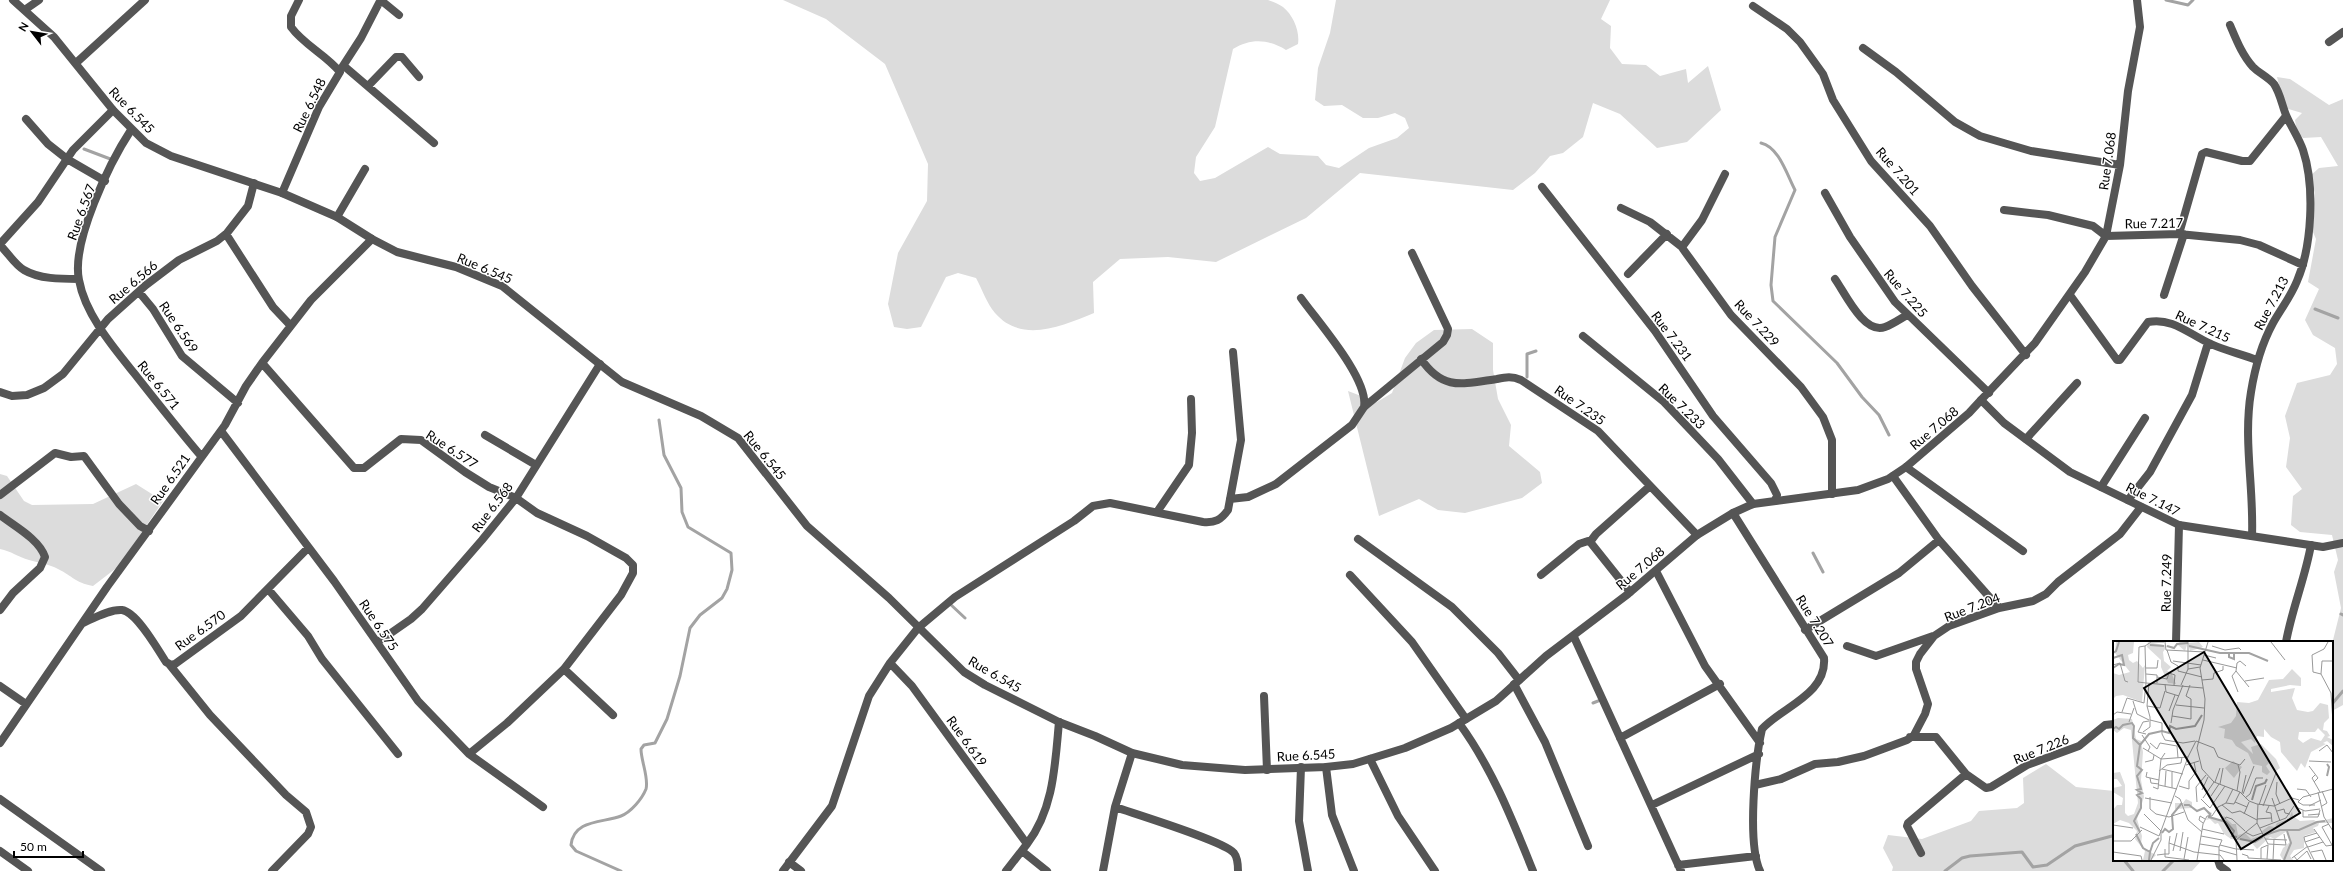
<svg xmlns="http://www.w3.org/2000/svg" width="2343" height="871" viewBox="0 0 2343 871" font-family="Lato,sans-serif">
<style>
.green{fill:#dcdcdc}
.lines{fill:none;stroke-linecap:round;stroke-linejoin:round}
.stream{stroke:#a3a3a3;stroke-width:3}
.minor{stroke:#555;stroke-width:8}
.tertiary{stroke:#555;stroke-width:8}
.labels{text-anchor:middle;stroke-width:3;stroke-linejoin:round;paint-order:stroke}
.street-label{font-size:13px;fill:#000;stroke:#fff}
.inset-river{fill:none;stroke:#a3a3a3;stroke-width:2}
.inset-road{fill:none;stroke:#999;stroke-width:1}
.view{fill:#000;fill-opacity:0.15;stroke:#000;stroke-width:2}
.inset-edge{fill:none;stroke:#000;stroke-width:2}
</style>
<rect width="100%" height="100%" fill="#fff"/>
<path class="green" d="M783 0H1268C1273 2 1279 4 1283 7 1293 15 1300 31 1298 44L1286 50C1268 39 1251 38 1233 49L1215 127 1196 157 1194 173 1200 181 1215 178 1268 147 1280 154 1318 156 1326 165 1339 168 1369 148 1397 138 1409 128 1405 118 1395 113 1378 118H1363L1342 105 1324 106 1315 100 1318 68 1330 33 1336 0H1610L1601 19 1611 26 1610 48 1622 64 1646 65 1660 76 1686 69 1688 83 1708 66 1721 110 1687 142 1657 148 1620 114 1593 103 1583 137 1563 153 1550 156 1535 173 1513 190 1360 173 1306 218 1216 262 1168 257 1120 259 1093 282 1094 313C1062 326 1022 344 995 313 987 304 982 289 976 278L958 273 946 277 921 327 907 329 894 327 888 304 898 253 927 201 928 164 885 64 826 19Z
M2277 77 2290 79 2329 105 2343 99V705L2332 711 2334 661 2332 644 2341 608 2334 572 2338 560 2332 535 2300 532 2291 525 2293 496 2302 489 2286 467 2290 438 2285 416 2297 383 2330 375 2337 364 2335 348 2313 335 2305 320 2319 289 2308 282 2316 239 2310 225 2315 193 2310 176 2319 168 2338 166 2321 137 2303 138 2297 132 2295 120 2302 113 2285 108Z
M1472 329 1493 343V370L1498 399 1511 425 1509 446 1540 472 1542 483 1522 498 1465 513 1438 510 1419 499 1379 516 1348 391 1377 402 1392 393 1405 358 1416 343 1434 330Z
M0 474 7 476 24 501 32 505 93 504 136 484 163 501 119 566 93 586C74 582 74 577 58 569 49 564 39 563 29 560 18 557 11 551 0 549Z
M2046 764 2076 787 2114 791V860H2202L2192 871H1892L1893 867 1883 848 1888 835 1922 839 1971 821 1979 811 2017 808 2024 803 2023 778Z"/>
<g class="lines">
<path class="stream" d="M2166 0 2188 5 2193 0
M1761 143C1779 147 1787 175 1795 190L1775 237 1771 285 1773 301 1837 363 1862 397 1879 415 1889 435
M84 149 113 160
M2315 309 2338 318
M1527 377V354L1536 351
M1813 553 1823 572
M949 603 965 618
M2341 614 2343 615
M1593 703 1598 701
M2332 704 2343 691
M2124 860 2133 871
M621 871 576 851 571 845C574 819 603 823 621 816 631 812 642 799 646 789 649 778 641 761 641 749L644 745 655 743 667 719 680 676 690 628 700 615 722 598 727 589 732 570 731 553 688 527 682 512 681 488 664 455 659 420
M1945 871 1962 858 1970 856 2022 852 2033 867 2047 865 2075 846 2112 836 2114 838
M2163 871 2174 860"/>
<path class="minor" d="M1753 6 1787 29 1800 42 1823 74 1833 100 1871 161 1930 226 1972 286 2026 355
M26 9 39 0
M2230 25C2236 39 2242 55 2253 67 2259 73 2268 77 2274 84 2280 93 2282 105 2286 115 2291 127 2299 138 2303 150 2315 186 2312 247 2297 281 2291 296 2281 309 2273 323 2261 345 2255 367 2251 392 2243 440 2254 488 2252 536
M2329 42 2343 32
M1863 48 1896 72 1955 122 1980 136 2031 151 2120 165
M76 63 145 0
M344 66 434 143
M341 69 361 38 379 3 383 2 399 15
M368 86 396 57H402L419 77
M26 119 48 144 67 159 105 181
M131 130C110 162 71 242 79 280 85 314 113 347 134 373 156 401 178 429 201 456
M1725 174 1702 220 1682 247 1683 249 1731 315 1801 387 1823 417 1832 440V494
M1542 187 1655 331 1713 416 1771 483 1777 495 1775 501
M282 193 319 107 340 72C325 54 304 45 291 27V16L299 0
M1825 193 1850 237 1895 302 1989 393
M1621 208 1650 222 1682 247
M2004 210 2048 215 2093 226 2106 236 2179 234 2240 240 2259 245 2303 265
M337 217 365 169
M226 234 273 307 290 325
M2179 234 2202 154 2206 152 2242 161H2250L2286 116
M0 244 38 202 73 150 113 110
M0 245C8 253 15 265 24 270 39 279 61 279 78 279
M1628 274 1667 234
M1835 279C1845 293 1864 335 1885 327 1893 324 1900 319 1907 315
M139 292 153 309 182 356 238 403
M2070 295 2117 360H2120L2148 322C2173 317 2190 335 2211 344 2226 351 2242 354 2257 360
M2164 295 2184 234
M1301 298C1318 322 1369 379 1364 407
M1583 336 1664 402 1718 459 1753 504
M1421 359C1443 391 1462 384 1497 379 1506 377 1512 376 1521 380L1598 431 1697 535
M262 363 354 468H364L401 439 421 440 465 472 489 487 516 498 537 513 587 536 626 558 633 565V573L621 595 564 669 507 723 469 754
M0 392 12 396 27 395 44 388 63 374 108 319 146 285 179 260 217 241 227 233 248 206 254 183
M1981 400 2035 343 2085 272 2106 236 2120 165 2128 91 2140 27 2137 0
M221 431 334 581 418 701 469 754 543 807
M485 435 536 465
M2026 439 2077 383
M1906 467 2023 551
M1893 476 1939 540 1999 608
M2101 487 2145 418
M0 495 55 453 71 457 84 456 119 504 140 526 149 531
M1230 499 1248 497 1276 484 1352 425 1364 407 1443 342 1447 335 1448 329 1412 253
M2128 500 2150 472 2192 395 2208 343
M1157 512 1189 465 1192 433 1191 399
M1733 513 1824 658C1827 694 1782 707 1762 729 1755 760 1747 843 1760 871
M0 515C14 526 39 539 45 557L40 568 13 593 0 610
M1358 539 1452 607 1498 653 1519 680
M1590 542 1596 534 1650 486
M1656 571 1705 666 1760 743
M1350 575 1412 642 1466 719
M1541 575 1579 544 1588 541 1591 543 1630 592
M268 589 308 636 322 659 398 754
M83 623C94 618 110 609 122 610 137 612 158 650 166 662L171 665 175 664 241 616 308 548
M1805 630 1899 573 1939 540
M1574 637 1681 871
M378 642 411 619 422 609 482 540 516 498 600 364
M2176 642 2179 525
M2286 642C2292 609 2305 578 2311 545
M1847 646 1876 656 1933 636
M169 664 210 715 286 795 306 812 311 827 308 834 272 871
M564 669 613 715
M1514 684 1545 742 1588 846
M0 686 26 704
M1264 696 1267 770
M1459 723C1492 768 1512 819 1533 871
M1910 737H1936L1966 774
M1620 738 1720 684
M0 743 107 587 225 425 246 386 262 363 311 300 372 239
M1370 759 1398 816 1435 871
M1301 767 1299 821 1308 871
M1326 767 1332 815 1354 871
M1755 785 1781 779 1815 764 1838 762 1864 756 1907 740 1914 735 1925 714 1928 704 1916 669V662L1920 654 1934 636 1949 626 1999 608 2033 601 2046 594 2058 582 2120 534 2141 507
M0 799 101 871
M1652 805 1759 754
M1115 807C1135 814 1224 841 1234 853 1238 858 1238 865 1238 871
M1027 844C1054 809 1055 764 1059 722
M0 851 28 871
M1022 851 1047 871
M1921 853 1907 826 1908 823 1966 774 1986 788 1991 787 2027 765 2079 746 2105 725 2114 724
M2218 860 2220 866 2227 871
M789 862 801 871
M1678 865 1756 856
M783 871 832 806 869 696 890 663
M1006 871 1027 844 912 686 890 663 918 628 955 597 1074 521 1093 506 1110 503 1203 522C1215 523 1221 520 1228 510L1241 440 1233 352
M1103 871 1115 807 1132 753"/>
<path class="tertiary" d="M13 0 54 37 113 110 146 143 171 156 282 193 337 217 372 239 397 252 456 267 502 286 622 382 701 416 738 438 807 526 889 598 964 672 985 685 1059 722 1095 736 1132 753 1182 765 1245 770 1326 767 1353 764 1405 748 1451 728 1496 701 1546 656 1628 594 1697 535 1733 513 1753 504 1858 490 1888 479 1906 467 1969 413 1981 400 2004 423 2070 472 2179 525 2323 547 2343 543"/>
</g>
<g class="labels">
<g class="street-label">
<text transform="translate(309 105) rotate(-64)" y="5">Rue 6.548</text>
<text transform="translate(132 110) rotate(46)" y="5">Rue 6.545</text>
<text transform="translate(2107 161) rotate(-82)" y="5">Rue 7.068</text>
<text transform="translate(1898 171) rotate(49)" y="5">Rue 7.201</text>
<text transform="translate(81 212) rotate(-70)" y="5">Rue 6.567</text>
<text transform="translate(2154 223) rotate(-1)" y="5">Rue 7.217</text>
<text transform="translate(485 268) rotate(23)" y="5">Rue 6.545</text>
<text transform="translate(133 282) rotate(-40)" y="5">Rue 6.566</text>
<text transform="translate(1906 293) rotate(49)" y="5">Rue 7.225</text>
<text transform="translate(2271 303) rotate(-62)" y="5">Rue 7.213</text>
<text transform="translate(1757 323) rotate(47)" y="5">Rue 7.229</text>
<text transform="translate(2203 326) rotate(25)" y="5">Rue 7.215</text>
<text transform="translate(179 327) rotate(56)" y="5">Rue 6.569</text>
<text transform="translate(1672 336) rotate(53)" y="5">Rue 7.231</text>
<text transform="translate(159 385) rotate(51)" y="5">Rue 6.571</text>
<text transform="translate(1580 405) rotate(35)" y="5">Rue 7.235</text>
<text transform="translate(1682 406) rotate(44)" y="5">Rue 7.233</text>
<text transform="translate(1934 428) rotate(-40)" y="5">Rue 7.068</text>
<text transform="translate(452 449) rotate(33)" y="5">Rue 6.577</text>
<text transform="translate(765 455) rotate(51)" y="5">Rue 6.545</text>
<text transform="translate(170 479) rotate(-55)" y="5">Rue 6.521</text>
<text transform="translate(2153 499) rotate(27)" y="5">Rue 7.147</text>
<text transform="translate(492 507) rotate(-53)" y="5">Rue 6.568</text>
<text transform="translate(1640 568) rotate(-40)" y="5">Rue 7.068</text>
<text transform="translate(2166 583) rotate(-89)" y="5">Rue 7.249</text>
<text transform="translate(1972 607) rotate(-21)" y="5">Rue 7.204</text>
<text transform="translate(1815 621) rotate(58)" y="5">Rue 7.207</text>
<text transform="translate(379 625) rotate(56)" y="5">Rue 6.575</text>
<text transform="translate(200 630) rotate(-36)" y="5">Rue 6.570</text>
<text transform="translate(995 674) rotate(30)" y="5">Rue 6.545</text>
<text transform="translate(967 741) rotate(54)" y="5">Rue 6.619</text>
<text transform="translate(2041 749) rotate(-22)" y="5">Rue 7.226</text>
<text transform="translate(1306 755) rotate(-3)" y="5">Rue 6.545</text>
</g>
</g>
<g transform="translate(2113 641)">
<rect width="220" height="220" fill="#fff"/>
<path d="M3 1H21L20 12 15 14 16 19 20 22 24 20 30 27 32 24 29 61 10 54 3 55 0 58V32L6 34 17 31 2 12ZM35 1 61 6 67 1H75L72 10 65 4 61 7 54 5 50 11 51 20 58 26 54 30 58 31 63 43 55 42 48 26V19L34 6ZM86 1 90 6 77 10 75 2ZM179 28 188 37V45L177 44 158 48V51L182 47 179 57 184 69 195 71 200 70 207 62 215 64 216 77 211 82 210 89 214 90 217 95 214 96 220 99V105L214 100 210 102 213 103 198 111 192 127 188 122 184 130 168 111 167 101 158 96 151 88V96L144 95 142 102 138 98 128 101 140 113 138 106 148 103 163 118 167 127 163 130 156 122 153 125 157 131 154 134 149 131V125L140 123 135 112 123 105 119 99 111 97 112 88 105 86 118 82 123 75 124 61 136 62 145 59 156 39 170 38ZM205 87 212 94 208 100 198 97 190 102 185 98 186 91H202ZM5 77 19 78 23 98 28 100 30 111 28 139 31 156 24 178 29 195 28 203 32 208 43 214 38 219H30L32 210 22 198 24 190 16 182 7 179 0 183V169L4 164H9L10 157 0 151V147L9 145 4 138H0V132L7 131 12 144V172L15 175 21 173 25 162 18 89 11 87 4 92 0 89V79ZM120 120 129 126 121 137 112 127ZM73 158 79 161V167L62 168V162H70ZM92 168 99 172 98 176 100 178H108L111 175 119 183H123L125 194 132 192 138 198 149 194V190L156 185 162 186 164 182 176 178 179 170 180 175 187 180 201 179 204 181 220 177V182H206L205 185 200 187 203 191 191 195V207L181 209 177 215 180 219H170L167 214 170 207 178 200 174 190 162 198 157 196 144 208 137 200 118 198 111 193 105 182 102 183 97 178 93 179 96 175Z" fill="#dcdcdc" fill-rule="evenodd"/>
<path class="inset-river" d="M37 4 51 5M54 5 61 7 64 3 75 2M76 5 107 12H136L155 20M0 12 3 10 6 1M116 12V16L121 18V12M0 17 9 14 11 24 6 23 0 27M0 88 3 86 6 88 10 84 19 82 21 85 20 97 27 104 24 125 29 129 24 135 28 148 24 149 29 152 24 154 28 158V167L21 180 27 191M27 104 36 93 49 90 56 92 57 85 63 88 82 85 89 74M214 135 216 126 214 123M139 159 143 145 152 142 154 138M71 164H76L84 170 91 167 97 173 96 176 113 181 121 190 119 195 124 196M49 192 52 188 56 191 60 188 59 174 69 162M23 193 30 207 37 211 36 219M152 194 167 189H186L204 181 212 180M127 198 142 201 150 196M37 211 40 202 46 197M171 219 178 202 174 190"/>
<path class="inset-road" d="M51 1H38L32 5 33 42 90 47M52 1 53 9 92 11M95 1 87 27 92 58 91 79 84 107 89 128 101 141 127 151 136 160 144 163 161 165 179 157 186 159M158 1 172 19M99 5 112 9 126 7 128 9M54 9 58 21 65 25V30L89 36M91 14 103 17M90 19 124 27M60 20 88 24M220 20H209L208 33 218 52 220 81M0 24 7 22 12 40 15 41M133 25 127 20 124 22 123 30 136 46M33 27H44L45 19M75 28V1M123 30 119 35 125 51M33 33 44 34V42M208 33 200 31 199 14 211 8 215 1M44 36 54 38 56 32 62 34 61 44M89 39 100 38 101 32 110 29V25M132 40 151 37M52 43 53 51 66 55M68 44 75 28 87 26M20 60 24 73 36 79M63 64 91 67M34 65 47 67 52 50M56 70 62 54M9 71 14 57 31 62 33 42 25 41 26 6 32 5M0 74 4 71 18 73M59 75 78 78V58L73 55 77 44M37 79 49 82V93L52 99 70 102 82 100M16 81 21 67M58 82 60 69 70 44M30 91 37 86V76L34 65 36 42M33 93 25 91 30 81 36 80M29 94 37 106 35 110M37 102 44 108 47 102 64 105 65 117M30 107 48 118 45 148 40 146M206 110 214 104 220 112M52 112 48 118 75 116 83 100 101 107 105 116 115 120 127 124 132 118M196 120 218 121M32 121 40 119 41 114M73 124 86 120M196 125 205 137 201 141M49 128 70 133M46 130 54 124 68 122 69 116M34 131 33 136 46 139M202 134 199 137 207 151M37 137 38 142 46 143M102 141 107 127M164 141 163 153 167 163M107 143 110 127M46 144 64 148M52 145 53 130M66 145 76 148V140L83 131 81 121M59 147V131M184 148 193 149 198 156M89 149 95 136M124 150 127 131 125 124M209 150 214 162 209 165M205 151 211 176 220 190M129 152 133 134M130 153 141 125M62 155 67 158 75 179 89 191M98 155 106 143M37 156V168L43 173 56 176 71 171M32 157 59 162M90 157 101 141M132 157 137 153 143 137H150M159 157 167 180M88 158 97 167M84 161 83 146 93 134M122 161 134 166M113 162 120 148M145 163 144 182 155 203 173 204 171 193M109 164 119 172 127 170 144 179M146 164 153 144M202 164H190L185 161 190 156 220 148M150 165 163 132M156 165 153 171 158 172 159 181M196 165 208 159M97 167 112 145M185 167 192 170 207 168M190 169V176H205L207 169M164 170 171 168 172 172 177 173M131 173 136 161M195 174 207 173M112 178 113 176 119 178 132 190M144 178 158 177M90 182 86 179 87 175 92 178M216 183 209 186 219 204M0 184 20 187M27 186 46 195 48 190 31 173M147 187 173 177 181 165M89 188 111 193M201 188 213 205 220 204M132 191 140 195 149 192M57 195 56 202 81 211 107 214 111 219M88 195 109 199 106 206M152 198 174 199M0 200H18L29 189M192 201 191 196 204 192M87 203 106 206V219M107 204 123 208M195 206 210 201M52 208V213H56V202M124 208 141 209M106 209 124 214M60 210 64 192M67 210 70 191M0 211 28 215 29 219M198 211 209 209 213 219M129 213 135 215V217L168 219M44 214 52 213V216L76 219M181 215 184 219 194 210 198 218M179 217 195 205M71 218 75 196M148 218V207L155 204 154 218M38 219 48 199V190L75 116M84 219 90 183 94 175H99L105 166 113 162 121 163 127 151M124 219 123 199 144 182M160 219 161 198M201 219 192 201 207 196"/>
<path class="view" d="M91 11 187 172 128 208 31 47Z"/>
<rect width="220" height="220" class="inset-edge"/>
</g>
<g transform="translate(32 32) rotate(301)" stroke="#ffffff" stroke-width="3" paint-order="stroke">
<path d="M0-3L7 15L0 10L-7 15Z" fill="#000000"/>
<text y="-6" font-size="11" font-weight="bold" text-anchor="middle" fill="#000000">N</text>
</g>
<path d="M14 851v6h69v-6" fill="none" stroke="#000000" stroke-width="2"/>
<text x="20" y="851" font-size="12" fill="#000000" stroke="#ffffff" stroke-width="3" paint-order="stroke">50 m</text>
</svg>
